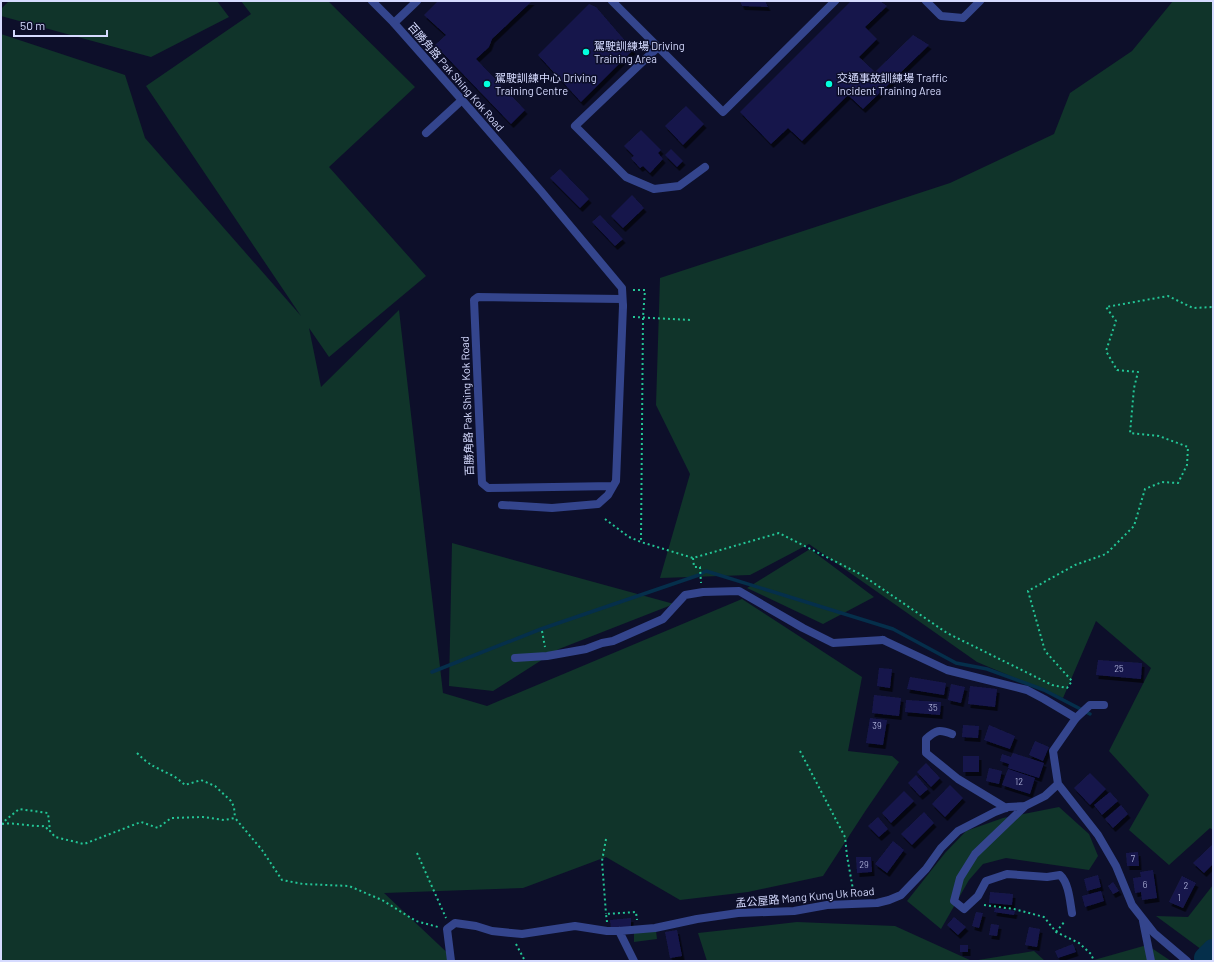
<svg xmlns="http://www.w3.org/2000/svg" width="1214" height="962" viewBox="0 0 1214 962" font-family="Barlow,'Noto Sans TC',sans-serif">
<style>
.green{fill:#10342a}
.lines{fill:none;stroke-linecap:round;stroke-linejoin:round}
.stream{stroke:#052f4b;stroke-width:3.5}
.river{stroke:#052f4b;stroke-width:22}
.building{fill:#18194c;filter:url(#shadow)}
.path{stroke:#23c696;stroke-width:2;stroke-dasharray:2 3;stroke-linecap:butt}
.service{stroke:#34458d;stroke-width:8}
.minor{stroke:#34458d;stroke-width:8}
.poi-dot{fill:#02ffde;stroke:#0d0f2a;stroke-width:1.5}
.labels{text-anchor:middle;stroke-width:3;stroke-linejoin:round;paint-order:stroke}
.number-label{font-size:9px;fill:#a6aad2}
.poi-label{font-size:11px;fill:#d6dbff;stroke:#0d0f2a;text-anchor:start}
.street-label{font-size:11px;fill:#d6dbff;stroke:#0d0f2a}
</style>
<defs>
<filter id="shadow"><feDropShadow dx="2.5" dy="4" stdDeviation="0" flood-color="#0009"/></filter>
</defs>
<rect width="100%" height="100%" fill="#0d0f2a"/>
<path class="green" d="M9 1H217L229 17 151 57 1 16V9Z
M241 1H328L415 87 329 167 426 276 329 357 309 328 321 387 399 310 443 693 487 706 742 599 862 677 848 751 892 756 899 762 866 810 823 876 748 892 680 900 606 857 523 888 384 893 456 961H1V34L125 75 145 138 301 316 146 86 251 14Z
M1173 1H1213V830L1210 828 1169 865 1129 830 1149 795 1109 751 1151 668 1096 621 1063 698 977 662 809 544 750 575 660 578 690 474 656 405 660 278 950 183 1054 134 1070 93 1132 51Z
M452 543 674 604 559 649 493 691 449 686Z
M810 549 874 597 823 624 747 588Z
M1059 807 1089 834 1098 856 1089 870 1006 858 983 864 969 880 941 929 907 901 945 853 966 831 1003 818Z
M1213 885V958L1156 916 1188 917Z
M797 922 895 926 972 961 1034 951 1045 961H707L698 933Z
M656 931 657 939 634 942V933Z
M1147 945 1171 961H1092L1094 960Z"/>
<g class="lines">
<path class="stream" d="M432 672 541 629 699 575 706 571 893 629 956 663 987 669 1044 690 1090 714"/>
<path class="river" d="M1208 961 1205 958 1213 950"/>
</g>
<path class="building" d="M438 1H532L492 39 489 47 476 59 525 110 511 124 435 45 446 35 424 15Z
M740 1H765L768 7 742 6Z
M851 1H880L887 6 865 27 877 39 859 57 875 72 913 35 929 45 863 109 848 95 802 141 788 128 771 144 740 112Z
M589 4 596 7 633 50 581 102 538 55Z
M686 106 704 124 683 145 665 126Z
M641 130 661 150 658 153 663 159 650 173 643 166 640 168 631 158 634 156 624 146Z
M671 149 683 161 677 167 665 155Z
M560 169 589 199 580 208 550 178Z
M632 195 644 208 623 228 611 216Z
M600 215 623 239 615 246 592 222Z
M1098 660 1142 663 1141 679 1096 675Z
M879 668 892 669 890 688 877 686Z
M910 677 946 683 944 695 907 689Z
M951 684 965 687 961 703 948 700Z
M970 686 997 689 995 707 968 704Z
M874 695 901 698 899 716 872 713Z
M906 700 941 702 940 715 905 712Z
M870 718 887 720 883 745 866 743Z
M963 725 979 726 978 738 962 737Z
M989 725 1015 736 1010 749 984 740Z
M1035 741 1049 747 1043 761 1029 755Z
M1013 753 1044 763 1039 778 1008 768 1009 764 1000 761 1002 754 1011 757Z
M963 756H979V772H963Z
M926 763 940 778 931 787 917 772Z
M989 768 1002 771 999 784 986 781Z
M1008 769 1035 778 1030 794 1002 785Z
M1090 773 1106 789 1090 805 1074 788Z
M916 775 928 789 920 796 908 783Z
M950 785 963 798 945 817 932 804Z
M904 791 914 801 891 823 882 813Z
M1110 792 1118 801 1102 815 1094 805Z
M1121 805 1128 814 1113 828 1105 819Z
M924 812 934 823 912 845 901 834Z
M878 817 888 829 879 837 868 826Z
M893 841 904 850 887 873 875 864Z
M1213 844V864L1204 873 1193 863Z
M1138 852 1139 866H1127L1126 853Z
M856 857H871L872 872 857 873Z
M1153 870 1157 898 1142 900 1141 892 1135 893 1133 878 1141 877 1140 872Z
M1098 875 1101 887 1087 891 1084 879Z
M1182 876 1196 883 1183 908 1169 902Z
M1113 882 1119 891 1113 894 1108 886Z
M1101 891 1104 901 1085 907 1082 896Z
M990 892 1013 894 1012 905 989 903Z
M995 908 1015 911 1014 915 994 912Z
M976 912 983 913 979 928 972 926Z
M954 917 966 927 958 935 947 925Z
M631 918V927L611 929 610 920Z
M991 924 999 925 997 936 989 935Z
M1029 927 1040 929 1037 947 1025 945Z
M677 930 682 956 670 958 665 932Z
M1073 944 1076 952 1058 958 1055 951Z
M960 945H968V952H960Z"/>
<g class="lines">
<path class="path" d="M633 290H645L643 317 641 539 642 540 641 542
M633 317 691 320
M605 519 629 537 641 542 693 558 779 533 862 575 947 633 1052 685 1067 688 1072 681 1045 651 1028 591 1075 565 1106 554 1134 526 1145 489 1162 482 1178 483 1187 465 1188 447 1159 436 1130 433 1134 388 1138 372 1117 370 1106 351 1116 321 1106 307 1168 296 1193 308 1213 307
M693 558 694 567H700L701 583
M542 631 545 647
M800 751 845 837 847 856 854 895
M137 753C150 766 154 766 169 774 175 776 180 781 185 785L201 780 215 786 231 801 234 807 235 818
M1 824 19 809 48 813 50 831 55 837 84 844 141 822 158 828 171 818 203 817 224 820 235 818 262 850 282 880 303 884 349 886 382 900 416 921 438 927
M2 824C16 822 30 827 45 826L49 831
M606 839 602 861 606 914
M417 853 446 918
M984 905 1014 909 1044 917 1056 932 1079 943 1091 954 1094 961
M607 922 606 914 636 912 637 920
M1056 932 1065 921
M516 944 525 961
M529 961H532"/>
<path class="service" d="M612 1 723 112 835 1
M926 1 941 16 963 18 980 1
M394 23 417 1
M658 47 575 126 626 177 654 189 679 186 705 167
M426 133 462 100
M613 486 488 488 482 483 474 300 478 297 622 299
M502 505 552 508 598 504 608 495 616 481 623 306
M515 658 547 656 586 649 602 643 613 641 663 619 685 595 703 592 739 591 803 628 833 643 883 640
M1076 718 1090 705H1104
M952 734C939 729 936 730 926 739V753L958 779 1006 808"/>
<path class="minor" d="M372 1 394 23 462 100 541 191 622 288 623 306
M883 640 947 670 1027 690 1044 699 1076 718 1053 751 1058 784
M1058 784 1098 835 1116 866 1132 905 1154 933 1187 961
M1025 806 975 854 960 878 954 901 964 909 978 896 986 881 1007 874 1047 877 1060 875C1069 883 1070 902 1072 913
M1143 921 1151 961
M619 931 634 961
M451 961 447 929 455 923 476 926 492 931 511 933 522 934 575 926 607 931H619L655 928 697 919 738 913 794 911 827 905 877 903 889 900 901 895 926 869 941 848 958 831 995 812 1008 807 1025 806 1045 796 1058 784"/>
</g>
<g class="poi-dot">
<circle cx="586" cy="52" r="4"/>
<circle cx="487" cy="84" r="4"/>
<circle cx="829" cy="84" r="4"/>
</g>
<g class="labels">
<g class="number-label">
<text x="1119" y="672">25</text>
<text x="933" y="711">35</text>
<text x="877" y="729">39</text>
<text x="1019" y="785">12</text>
<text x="1133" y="862">7</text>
<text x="864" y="868">29</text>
<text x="1145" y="888">6</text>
<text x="1186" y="889">2</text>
<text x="1179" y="901">1</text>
</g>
<g class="poi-label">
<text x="594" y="50">駕駛訓練場 Driving<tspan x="594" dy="13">Training Area</tspan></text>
<text x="495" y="82">駕駛訓練中心 Driving<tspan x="495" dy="13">Training Centre</tspan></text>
<text x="837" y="82">交通事故訓練場 Traffic<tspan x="837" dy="13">Incident Training Area</tspan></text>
</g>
<g class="street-label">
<text transform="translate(456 77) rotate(49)" y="4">百勝角路 Pak Shing Kok Road</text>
<text transform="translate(467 406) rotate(-92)" y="4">百勝角路 Pak Shing Kok Road</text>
<text transform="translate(805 897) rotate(-5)" y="4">孟公屋路 Mang Kung Uk Road</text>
</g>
</g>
<rect width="1214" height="962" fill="none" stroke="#d6dbff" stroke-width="4"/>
<path d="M14 30v6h93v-6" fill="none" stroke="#d6dbff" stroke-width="2"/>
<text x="20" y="30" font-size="12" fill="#d6dbff" stroke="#0d0f2a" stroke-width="3" paint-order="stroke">50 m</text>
</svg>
